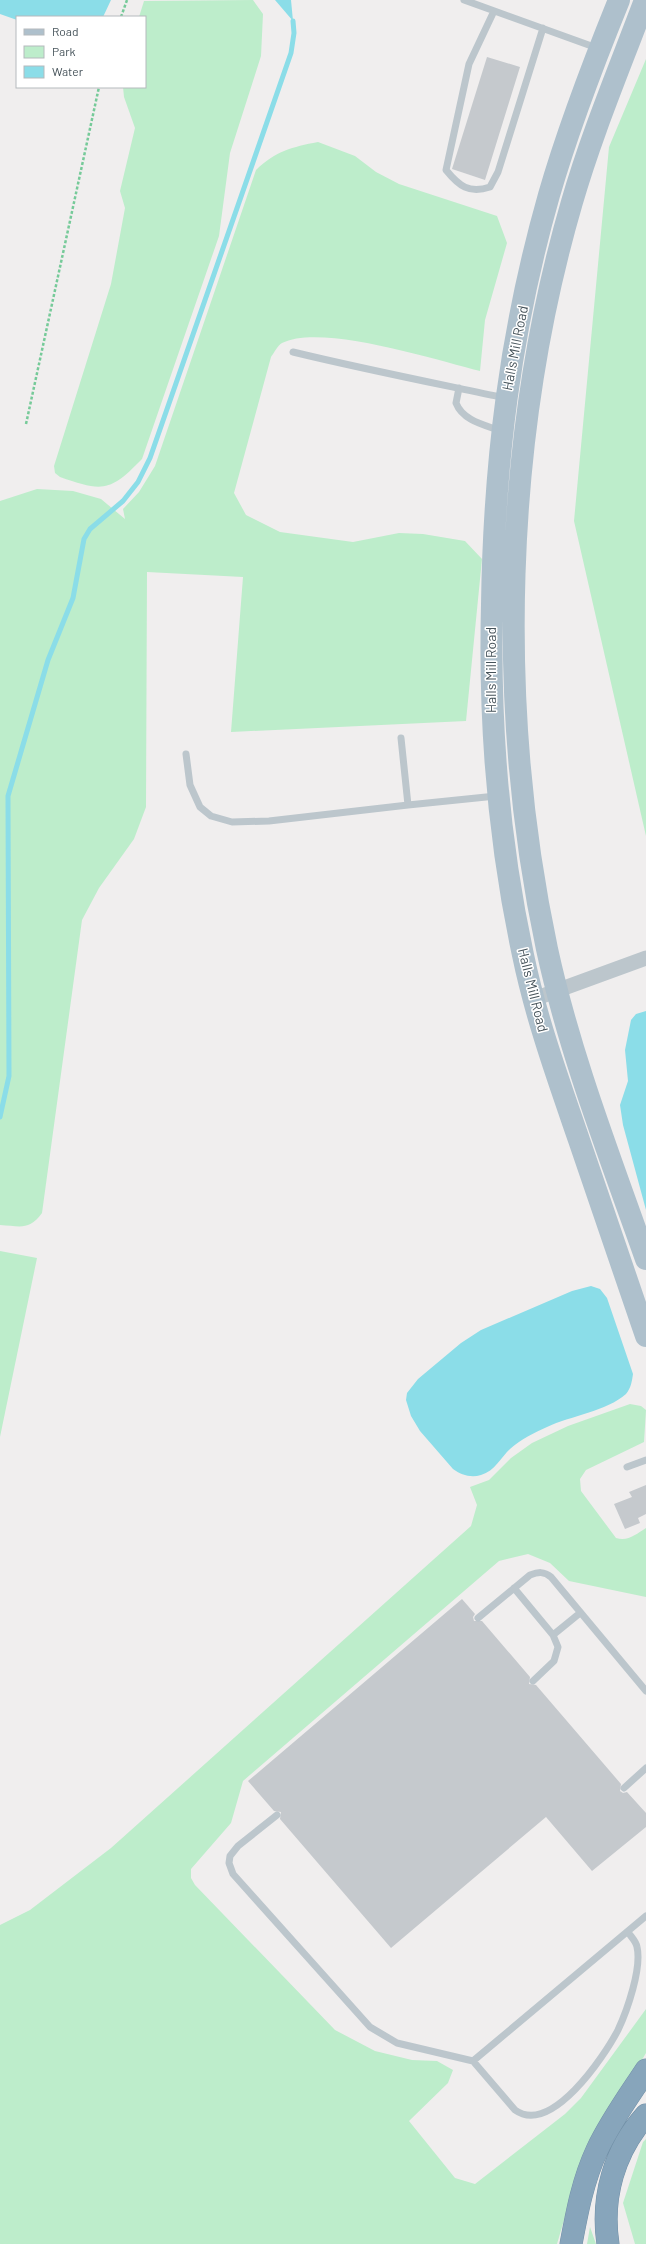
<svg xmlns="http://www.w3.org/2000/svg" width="646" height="2244" viewBox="0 0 646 2244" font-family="Barlow,sans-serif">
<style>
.green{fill:#bdedcb}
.water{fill:#8bdde8}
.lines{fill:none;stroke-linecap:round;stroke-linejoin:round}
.stream{stroke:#8bdde8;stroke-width:5}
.building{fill:#c5c9cd}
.highway-casing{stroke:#7290a7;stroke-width:23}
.path{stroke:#76ca99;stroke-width:2.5;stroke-dasharray:3 2;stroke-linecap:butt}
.lane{stroke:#bcc6cc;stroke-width:7}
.street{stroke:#bcc6cc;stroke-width:15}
.primary{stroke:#aec0cc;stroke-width:22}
.highway{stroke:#87a5bb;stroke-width:22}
.labels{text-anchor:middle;stroke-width:3;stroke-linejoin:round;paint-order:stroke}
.street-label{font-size:14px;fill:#46535a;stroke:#fff}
</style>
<rect width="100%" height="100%" fill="#f0eeee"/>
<path class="green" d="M253 0 263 14 261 56 230 153 219 236 142 459C110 492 103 492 60 477L55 473 54 466 111 284 125 208 120 191 135 128 124 97 123 87H145V17H139L144 1Z
M646 59V836L574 521 609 147Z
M318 142 355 156 376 172 399 184 497 216 507 243 485 320 480 371C436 360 321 323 282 343 278 345 274 353 271 357L234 493 246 515 280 532 353 542 399 533 423 534 465 541 482 559 466 721 231 732 243 577 147 572 146 807 134 839 99 888 82 920 42 1213C29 1231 20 1226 0 1225V501L37 489 73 491 101 499 125 519 123 509 139 492 155 466 256 170C276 151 292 147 318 142Z
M0 1251 37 1258 0 1437Z
M630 1404 641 1406 646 1410 644 1442 586 1470 580 1479 581 1491 616 1538C628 1542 636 1534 646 1528V1597L569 1581 550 1563 528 1554 499 1561 243 1781 231 1823 191 1869V1878L195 1885 335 2030 375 2051 412 2060 437 2061 453 2070 448 2083 409 2121 455 2178 475 2184 565 2114 581 2098 646 2009V2053L581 2162 557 2244H0V1925L30 1910 111 1848 471 1526 477 1505 470 1487 489 1480 511 1458 532 1443 568 1426Z
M646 2139V2244H635L623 2203 643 2142Z
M590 2227 596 2244H587Z"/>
<path class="water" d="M0 0H111L103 17H17V20L0 14Z
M275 0H291L293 21Z
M646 1011V1210L623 1125 620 1105 628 1081 625 1050 631 1020 636 1014Z
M591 1286 600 1289 607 1298 633 1374C632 1381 631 1388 626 1394 607 1411 570 1416 547 1427 534 1433 521 1439 510 1449 501 1457 495 1471 481 1475 471 1478 461 1475 453 1469L420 1431 411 1416 406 1400 407 1393 418 1379 461 1343 481 1330 572 1291Z"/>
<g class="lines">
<path class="stream" d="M0 1117 9 1076 8 796 48 660 73 598 84 539 90 529 123 501 138 482 150 458 291 53 294 33 293 21"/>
</g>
<path class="building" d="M487 57 520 67 485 180 452 169Z
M646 1485V1514L638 1518 640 1523 625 1529 614 1504 632 1497 629 1492Z
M462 1599 475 1614 473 1617 474 1621H482L530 1677 529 1684 536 1685 621 1784 620 1791 623 1793 627 1792 646 1813V1827L592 1871 546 1817 391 1948 280 1819 281 1812 274 1811 248 1781Z"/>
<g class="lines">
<defs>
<path id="highway" d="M571 2244C577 2212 583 2180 597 2150 610 2122 629 2096 646 2070
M608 2244C601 2197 614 2151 646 2115"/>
</defs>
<use href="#highway" class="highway-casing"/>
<path class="path" d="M121 17 127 0
M26 424 99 87"/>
<path class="lane" d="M464 0 597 48
M494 11 469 64 446 170C459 186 469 194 490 187L498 172 543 28
M293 352C363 369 434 383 505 398
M459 388 456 403C463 421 485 425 501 431
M401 738 408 805 496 796
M186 754 190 785 200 807 211 816 232 822 269 821 408 805
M627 1467 646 1460
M514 1588 553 1635 558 1647 554 1661 533 1681
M478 1618 530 1575C538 1572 544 1571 551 1577L646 1691
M553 1635 580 1613
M624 1788 646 1768
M277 1815 238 1846 230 1856 229 1863 233 1874 370 2027 397 2043 473 2061 515 2110C551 2136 604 2057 618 2030 627 2011 642 1968 637 1947 636 1941 631 1937 628 1932
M473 2061 646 1916"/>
<path class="street" d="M534 999 646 958"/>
<path class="primary" d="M619 0C593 64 568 129 549 195 510 332 494 463 492 605 489 723 498 839 523 955 536 1018 558 1079 579 1140 601 1205 624 1270 646 1336
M645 0C620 67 592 133 572 202 503 438 496 709 547 949 570 1055 610 1157 646 1259"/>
<use href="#highway" class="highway"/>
</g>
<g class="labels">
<g class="street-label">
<text transform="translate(515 348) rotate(-79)" y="5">Halls Mill Road</text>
<text transform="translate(491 670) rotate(-90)" y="5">Halls Mill Road</text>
<text transform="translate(533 990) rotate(76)" y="5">Halls Mill Road</text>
</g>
</g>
<rect x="16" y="16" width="130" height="72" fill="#ffffff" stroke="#b5babd"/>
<rect x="24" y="29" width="20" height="6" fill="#aec0cc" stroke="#b5babd"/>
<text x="52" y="36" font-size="12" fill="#46535a">Road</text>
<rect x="24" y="46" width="20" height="12" fill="#bdedcb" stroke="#b5babd"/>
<text x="52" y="56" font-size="12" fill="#46535a">Park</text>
<rect x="24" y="66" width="20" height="12" fill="#8bdde8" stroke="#b5babd"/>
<text x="52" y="76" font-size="12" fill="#46535a">Water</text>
</svg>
